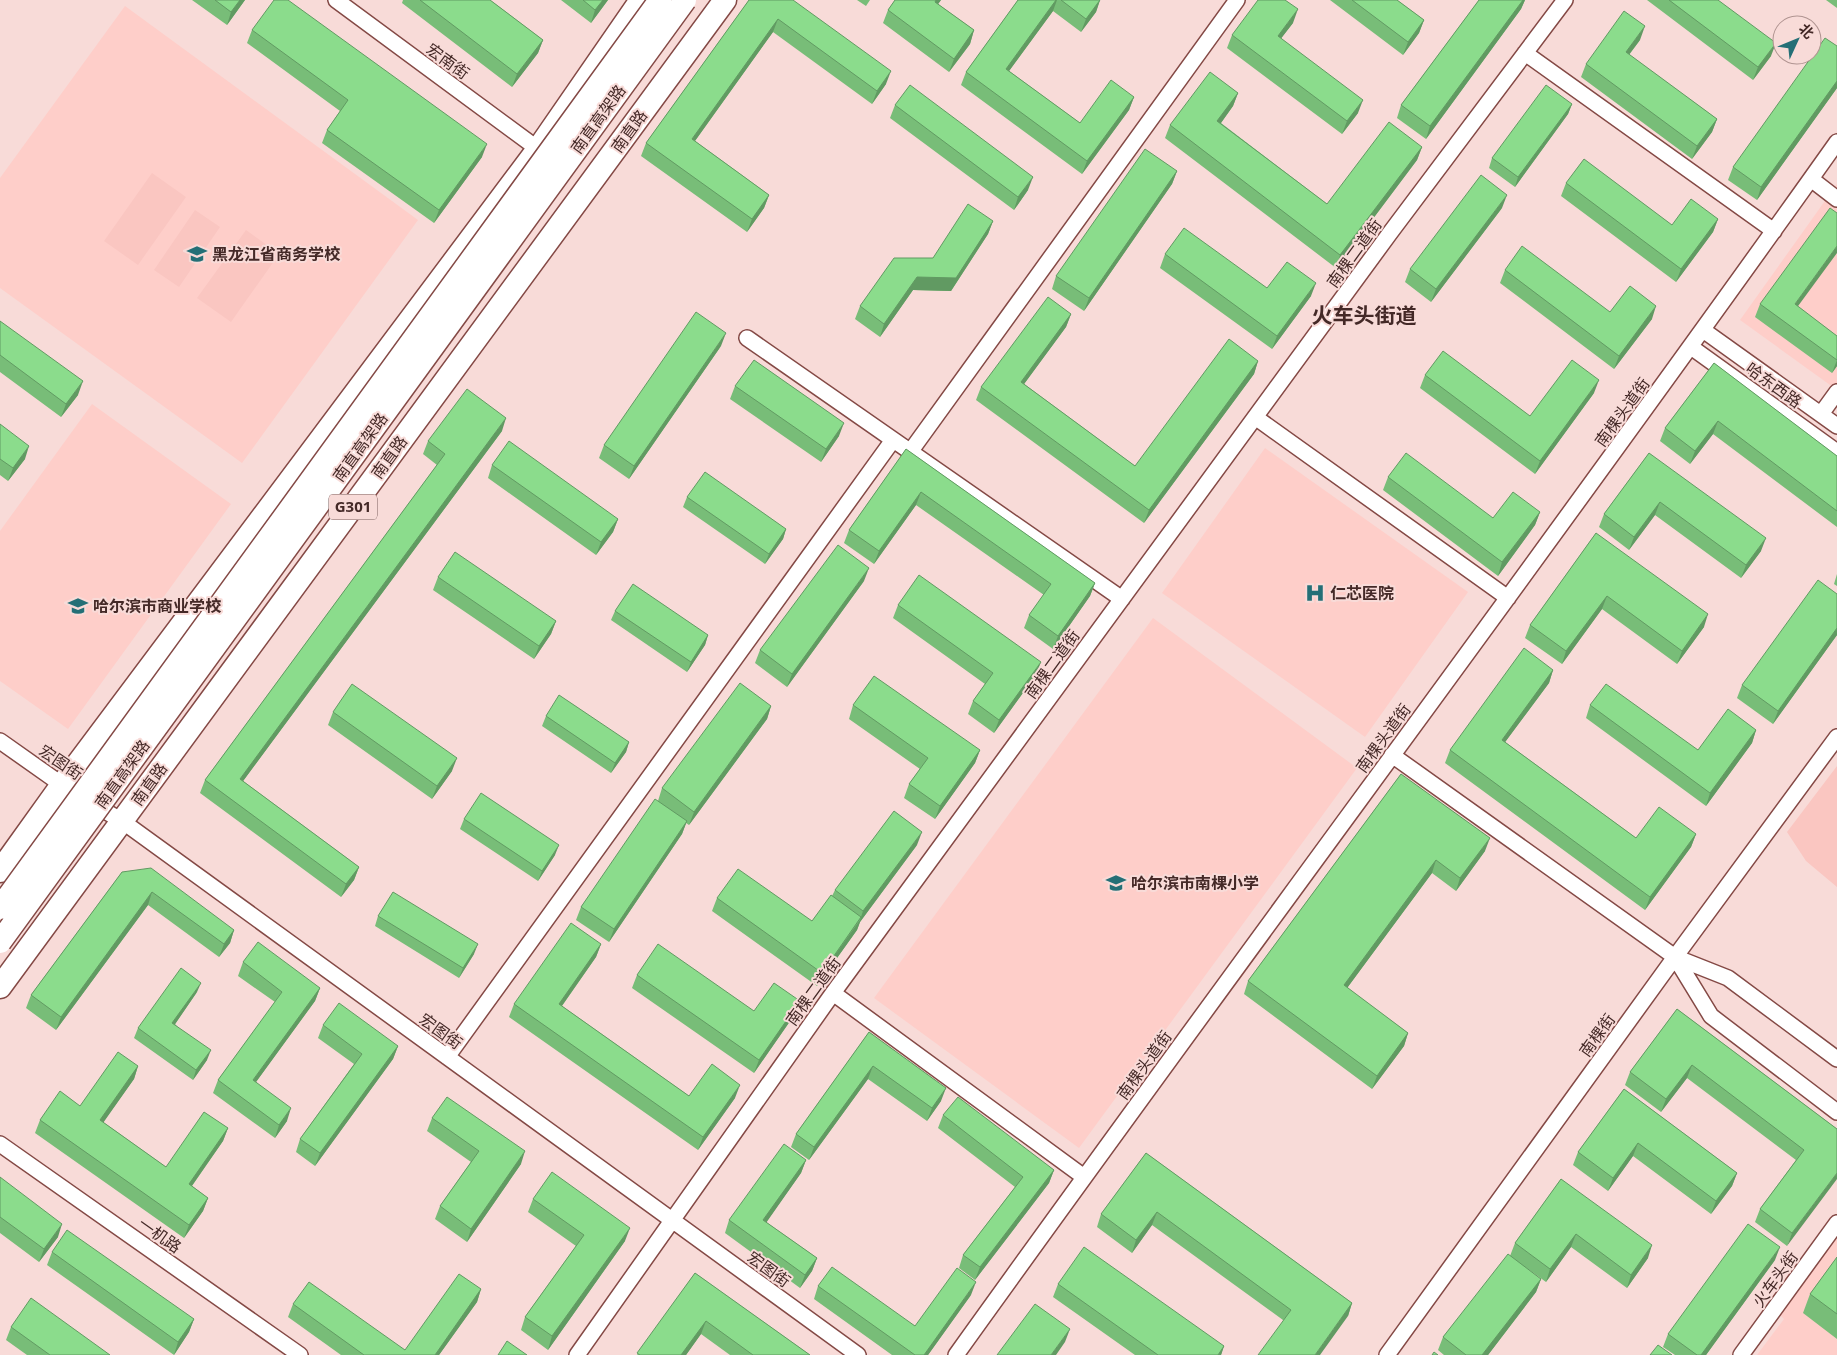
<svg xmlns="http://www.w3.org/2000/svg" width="1837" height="1355" viewBox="0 0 1837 1355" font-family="'Noto Sans','Noto Sans SC',sans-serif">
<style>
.built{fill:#fecec9}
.green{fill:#fac6c1}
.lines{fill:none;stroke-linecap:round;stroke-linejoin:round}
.minor-casing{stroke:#844945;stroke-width:18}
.highway-casing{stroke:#844945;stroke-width:25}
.minor{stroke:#fff;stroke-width:15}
.highway{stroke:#fff;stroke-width:22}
.highway-bridge-casing{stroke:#844945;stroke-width:25;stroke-linecap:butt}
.highway-bridge{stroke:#fff;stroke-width:22}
.wall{fill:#78bd78}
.shaded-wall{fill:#619a62}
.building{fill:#8bdc8c;stroke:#619a62}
.labels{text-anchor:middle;stroke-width:4;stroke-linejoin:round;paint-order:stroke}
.shield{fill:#f8dbd8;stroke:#7a5e5c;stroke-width:1}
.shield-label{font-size:15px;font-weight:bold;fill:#442927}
.street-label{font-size:16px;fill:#442927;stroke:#f8dbd8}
.poi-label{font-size:16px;font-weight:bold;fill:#442927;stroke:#f8dbd8;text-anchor:start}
.district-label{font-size:21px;font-weight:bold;fill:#442927;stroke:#f8dbd8}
</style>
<rect width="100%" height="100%" fill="#f8dbd8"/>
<path class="built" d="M125 6 418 220 242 463 0 288V178Z
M1837 184V390L1740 320Z
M92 404 231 504 68 729 0 681V531Z
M1265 448 1468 592 1365 737 1162 593Z
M1153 618 1357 768 1079 1148 874 998Z
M1837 1235V1355H1757L1784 1319 1780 1315Z"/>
<path class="green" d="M152 173 186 197 138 265 104 241Z
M195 210 220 227 179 287 154 270Z
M246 230 279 254 231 322 197 298Z
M1837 766V887L1806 861 1787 832Z"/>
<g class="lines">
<defs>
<path id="minor" d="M336 0 538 149
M1525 53 1774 231
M1811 179 1837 199
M1703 330 1837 426
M747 338 1122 599
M1691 347 1837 452
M1821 414 1837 392
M1255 417 1508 598
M910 452 1237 0
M0 741 68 789
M1392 755 1675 957 1728 978 1837 1059
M90 802 122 821 858 1355
M1675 957 1711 1016 1837 1112
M833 993 1084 1177
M447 1057 893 440
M0 1144 300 1355
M577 1355 833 993 1390 233 1565 0
M956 1355C1247 949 1548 549 1837 142
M1387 1355 1675 957 1837 737
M1741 1355 1837 1223"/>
<path id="highway" d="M0 871 61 786 538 149 641 0
M0 987 725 0"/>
</defs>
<use href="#minor" class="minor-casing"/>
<use href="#highway" class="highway-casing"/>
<use href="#minor" class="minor"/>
<use href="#highway" class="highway"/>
<defs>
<path id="highway-bridge" d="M0 908 660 0
M0 942 685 0"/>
</defs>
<use href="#highway-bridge" class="highway-bridge-casing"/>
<use href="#highway-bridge" class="highway-bridge"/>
</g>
<path class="wall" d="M192 0H245L227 25Z
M403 0H490L543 40 538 53 512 87 402 3Z
M561 0H608L591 23Z
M749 0 886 84 872 104 773 32 695 141 769 195 764 208 747 232 641 156 646 143Z
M857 0H870L866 6Z
M895 0H941L938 4 974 30 970 44 949 72 883 23 888 10Z
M1018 0H1100L1096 12 1081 32 1053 11 1009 71 1080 123 1134 97 1129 110 1082 174 961 85 966 72Z
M1330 0H1397L1424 20 1419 33 1403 55Z
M1479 0H1525L1521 9 1426 139 1397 118 1401 105Z
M1647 0H1718L1771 56 1753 80Z
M1826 0H1837V8Z
M1293 23 1281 38 1358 113 1342 134 1227 48 1232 35Z
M252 30 482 157 434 223 322 143 327 130 340 111 247 43Z
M1640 40 1629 55 1717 119 1712 132 1692 159 1581 77 1586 64Z
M1837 46V88L1757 200 1728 180 1733 167Z
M1238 93 1233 106 1221 123 1327 204 1422 147 1417 160 1336 268 1165 138 1170 125Z
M1572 104 1568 114 1515 187 1489 168 1492 158Z
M895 105 1028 190 1014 210 890 118Z
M1177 171 1172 184 1084 311 1052 289 1056 276Z
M1566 183 1672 225 1718 219 1713 232 1676 282 1561 196Z
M1502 208 1431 302 1405 282 1410 269Z
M993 221 988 234 951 291 913 290 880 337 855 319 860 306 933 258Z
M1165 254 1267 288 1311 296 1272 349 1160 268Z
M1505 270 1610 312 1652 319 1614 369 1500 283Z
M1760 304 1798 307 1837 336V366L1832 373 1755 317Z
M1071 314 1066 327 1024 384 1135 466 1258 361 1254 374 1144 523 976 400 981 387Z
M0 321 78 395 61 417 0 372Z
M721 346 629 479 599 458 604 445Z
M1714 363 1837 456V527L1713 434 1690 464 1660 441 1665 428Z
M1425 375 1530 416 1594 393 1535 474 1420 388Z
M735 386 839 436 821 462 730 399Z
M0 424 25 459 8 481 0 475Z
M502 431 243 781 359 867 354 880 341 897 200 793 205 780 437 465 423 454 428 441Z
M906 449 1095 583 1090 596 1053 649 1024 628 1029 615 1044 595 916 505 874 564 844 543 849 530Z
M1649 453 1761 551 1741 578 1655 515 1629 550 1599 527 1604 514Z
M492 465 618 519 613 532 596 555 488 478Z
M1388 477 1493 518 1540 512 1535 525 1498 576 1383 490Z
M687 497 786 529 783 539 765 564 683 507Z
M1596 533 1704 627 1677 664 1602 609 1562 664 1525 638 1530 625Z
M1837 574V586L1834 584Z
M438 577 556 621 551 634 534 659 433 590Z
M864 581 787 687 755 663 760 650Z
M1837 594V635L1773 724 1737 698 1742 685Z
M898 605 1036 675 994 733 968 714 973 701 985 684 893 618Z
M615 611 708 635 705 645 687 672 611 620Z
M1553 670 1549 683 1505 742 1636 838 1696 834 1691 847 1645 910 1445 763 1450 750Z
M853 705 980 750 975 763 935 819 904 798 909 784 920 769 849 719Z
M1590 705 1698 750 1756 730 1752 743 1706 806 1586 718Z
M771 706 767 719 689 825 686 823 682 834 609 942 576 920 581 907 658 801 662 788Z
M333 712 452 771 432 799 328 725Z
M546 716 629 742 626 752 611 773 542 726Z
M1401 774 1485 851 1456 891 1432 873 1347 988 1408 1033 1404 1046 1372 1089 1244 994 1248 981Z
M464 819 555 855 538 881 460 829Z
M917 845 860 922 857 930 817 986 712 911 717 898 812 921 832 896 835 890Z
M122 872 234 930 230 943 219 957 148 905 56 1030 26 1008 31 995Z
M378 916 474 954 459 978 375 926Z
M601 944 596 957 562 1006 689 1096 735 1098 698 1150 509 1017 514 1004Z
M243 962 320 988 315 1001 256 1082 287 1121 275 1138 213 1093 218 1080 275 1002 238 976Z
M637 975 754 1011 800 1001 795 1014 754 1073 632 988Z
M197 992 175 1024 207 1060 193 1080 134 1038 138 1028Z
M1677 1009 1837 1129 1787 1246 1755 1222 1760 1209 1796 1160 1687 1078 1661 1112 1625 1085 1630 1072Z
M323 1025 398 1046 393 1059 315 1166 296 1152 300 1139 354 1064 318 1038Z
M869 1032 941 1101 927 1121 868 1079 809 1160 791 1147 796 1134Z
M138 1066 134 1079 103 1122 166 1167 228 1128 223 1141 192 1186 208 1198 203 1211 184 1238 35 1133 40 1120 80 1106Z
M1624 1089 1737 1173 1732 1186 1711 1214 1633 1156 1608 1191 1573 1165 1578 1152Z
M943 1115 1054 1170 1049 1183 975 1280 959 1268 963 1255 1015 1187 938 1128Z
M432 1118 521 1164 467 1242 435 1219 440 1206 471 1162 427 1131Z
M1146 1153 1352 1303 1348 1316 1283 1320 1152 1225 1132 1253 1097 1227 1101 1214Z
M806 1160 801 1173 766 1222 817 1258 812 1271 800 1288 725 1233 729 1220Z
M0 1177 58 1237 39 1262 0 1233Z
M1561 1179 1648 1258 1627 1288 1571 1247 1546 1282 1524 1266 1541 1279 1536 1292 1488 1355H1444L1438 1350 1443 1337 1510 1256 1515 1243Z
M533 1199 625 1241 548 1350 521 1330 525 1317 576 1246 528 1212Z
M52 1252 194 1319 189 1332 174 1355 47 1265Z
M1837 1257V1339L1803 1313 1810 1294Z
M1775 1260 1706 1355H1675L1663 1347 1668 1334Z
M695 1273 810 1355H730L701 1334 686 1355H637Z
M1058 1284 1224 1346 1221 1355H1135L1053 1297Z
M818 1286 915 1326 971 1295 928 1355H892L814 1299Z
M481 1289 477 1302 439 1355H341L288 1317 293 1304 405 1350Z
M11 1327 110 1355H27L6 1340Z"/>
<path class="shaded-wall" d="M240 0H245L227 25 231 12Z
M603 0H608L591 23 595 10Z
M936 0H941L930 15 935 2Z
M1056 0H1057L1053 11 1001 82 1006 69Z
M1100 0 1096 12 1081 32 1086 19Z
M1523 0H1525L1521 9 1426 139 1430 126Z
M1298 9 1293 23 1273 49 1278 36Z
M778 19 773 32 687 152 692 139Z
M1424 20 1419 33 1403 55 1408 42Z
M1645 26 1640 40 1621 65 1626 52Z
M974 30 970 44 949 72 954 59Z
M543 40 538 53 512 87 517 74Z
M1776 43 1771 56 1753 80 1758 67Z
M891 71 886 84 872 104 877 91Z
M1837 81V88L1757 200 1761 187Z
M1238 93 1233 106 1213 134 1217 121Z
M1134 97 1129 110 1082 174 1087 161Z
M1363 100 1358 113 1342 134 1347 121Z
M1572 104 1568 114 1515 187 1518 177Z
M1717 119 1712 132 1692 159 1697 146Z
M487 144 482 157 434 223 439 210Z
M1422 147 1417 160 1336 268 1340 255Z
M1177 171 1172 184 1084 311 1089 298Z
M1033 177 1028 190 1014 210 1018 197Z
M769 195 764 208 747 232 752 219Z
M1507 195 1502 208 1431 302 1436 289Z
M1718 219 1713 232 1676 282 1681 269Z
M993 221 988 234 951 291 913 290 880 337 884 324 917 277Z
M1837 246V253L1790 317 1795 304Z
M1316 283 1311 296 1272 349 1277 336Z
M1656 306 1652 319 1614 369 1619 356Z
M1071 314 1066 327 1016 395 1021 382Z
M726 333 721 346 629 479 634 466Z
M1837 360V366L1832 373Z
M1258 361 1254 374 1144 523 1149 510Z
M1599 380 1594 393 1535 474 1540 461Z
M83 381 78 395 61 417 66 404Z
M506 418 502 431 235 792 240 779Z
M1718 421 1713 434 1690 464 1695 451Z
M844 423 839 436 821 462 826 449Z
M29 446 25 459 8 481 13 468Z
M921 492 916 505 874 564 879 551Z
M1660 502 1655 515 1629 550 1634 537Z
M1540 512 1535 525 1498 576 1502 562Z
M618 519 613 532 596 555 601 542Z
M786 529 783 539 765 564 769 554Z
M1766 538 1761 551 1741 578 1746 565Z
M869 568 864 581 787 687 792 674Z
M1095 583 1090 596 1053 649 1058 636Z
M1607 596 1602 609 1562 664 1566 651Z
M1708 614 1704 627 1677 664 1682 651Z
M556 621 551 634 534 659 539 646Z
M1837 628V635L1773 724 1778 711Z
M708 635 705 645 687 672 691 662Z
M1041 662 1036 675 994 733 999 720Z
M1553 670 1549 683 1497 753 1502 740Z
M771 706 767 719 689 825 694 812Z
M1756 730 1752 743 1706 806 1710 793Z
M629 742 626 752 611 773 615 763Z
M980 750 975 763 935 819 940 806Z
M457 758 452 771 432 799 437 786Z
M687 821 682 834 609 942 614 929Z
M922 832 917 845 860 922 857 930 817 986 822 973 860 920 863 911Z
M1696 834 1691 847 1645 910 1650 897Z
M1490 838 1485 851 1456 891 1460 878Z
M559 845 555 855 538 881 542 871Z
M1436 860 1432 873 1339 999 1344 985Z
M359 867 354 880 341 897 346 884Z
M152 892 148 905 56 1030 61 1017Z
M234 930 230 943 219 957 224 944Z
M478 944 474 954 459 978 463 968Z
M601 944 596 957 554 1017 559 1004Z
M201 983 197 992 169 1033 172 1023Z
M320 988 315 1001 248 1093 253 1080Z
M800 1001 795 1014 754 1073 759 1060Z
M1408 1033 1404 1046 1372 1089 1377 1076Z
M398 1046 393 1059 315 1166 320 1153Z
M211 1050 207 1060 193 1080 196 1070Z
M1692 1065 1687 1078 1661 1112 1666 1099Z
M138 1066 134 1079 96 1133 100 1120Z
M873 1066 868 1079 809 1160 814 1147Z
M740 1085 735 1098 698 1150 703 1137Z
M946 1088 941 1101 927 1121 932 1108Z
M291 1108 287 1121 275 1138 279 1125Z
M228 1128 223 1141 184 1197 189 1184Z
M1638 1143 1633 1156 1608 1191 1613 1178Z
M525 1151 521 1164 467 1242 471 1229Z
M806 1160 801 1173 759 1233 763 1220Z
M1054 1170 1049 1183 975 1280 980 1267Z
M1737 1173 1732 1186 1711 1214 1716 1201Z
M1837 1173V1179L1787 1246 1792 1233Z
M208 1198 203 1211 184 1238 189 1225Z
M1157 1212 1152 1225 1132 1253 1136 1240Z
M62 1224 58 1237 39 1262 44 1249Z
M630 1228 625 1241 548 1350 552 1336Z
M1576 1234 1571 1247 1546 1282 1550 1269Z
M1652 1245 1648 1258 1627 1288 1631 1275Z
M1780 1247 1775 1260 1706 1355H1701Z
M817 1258 812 1271 800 1288 805 1275Z
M1541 1279 1536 1292 1488 1355H1482Z
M976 1282 971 1295 928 1355H924Z
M481 1289 477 1302 439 1355H435Z
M1352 1303 1348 1316 1320 1355H1315Z
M194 1319 189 1332 174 1355 178 1342Z
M706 1321 701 1334 686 1355H681Z
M1070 1329 1065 1342 1056 1355H1051Z
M1224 1346 1221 1355H1218Z"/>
<path class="building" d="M215 0H240L231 12Z
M274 0H288L487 144 439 210 327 130 348 100 252 30Z
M420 0H490L543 40 517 74Z
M583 0H603L595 10Z
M749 0H793L891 71 877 91 778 19 692 139 769 195 752 219 646 143Z
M895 0H936L935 2 974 30 954 59 888 10Z
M1018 0H1056L1006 69 1080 123 1111 80 1134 97 1087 161 966 72Z
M1061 0H1100L1086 19Z
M1258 0H1285L1298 9 1278 36 1363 100 1347 121 1232 35Z
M1352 0H1397L1424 20 1408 42Z
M1479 0H1523L1430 126 1401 105Z
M1669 0H1718L1776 43 1758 67Z
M1624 11 1645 26 1626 52 1717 119 1697 146 1586 64Z
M1825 38 1837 46V81L1761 187 1733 167Z
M1210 72 1238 93 1217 121 1327 204 1389 122 1422 147 1340 255 1170 125Z
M910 85 1033 177 1018 197 895 105Z
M1546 85 1572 104 1518 177 1492 158Z
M1145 149 1177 171 1089 298 1056 276Z
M1584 159 1672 225 1691 199 1718 219 1681 269 1566 183Z
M1481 175 1507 195 1436 289 1410 269Z
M968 204 993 221 956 278 917 277 884 324 860 306 894 258H933Z
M1830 208 1837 213V246L1795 304 1837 336V360L1760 304Z
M1184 228 1267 288 1287 262 1316 283 1277 336 1165 254Z
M1522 246 1610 312 1630 286 1656 306 1619 356 1505 270Z
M1048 297 1071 314 1021 382 1135 466 1229 339 1258 361 1149 510 981 387Z
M696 312 726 333 634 466 604 445Z
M0 321 83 381 66 404 0 355Z
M1443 351 1530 416 1572 360 1599 380 1540 461 1425 375Z
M754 360 844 423 826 449 735 386Z
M1714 363 1837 456V511L1718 421 1695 451 1665 428Z
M467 389 506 418 240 779 359 867 346 884 205 780 445 454 428 441Z
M0 424 29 446 13 468 0 459Z
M509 441 618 519 601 542 492 465Z
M906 449 1095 583 1058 636 1029 615 1051 584 921 492 879 551 849 530Z
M1406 453 1493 518 1513 492 1540 512 1502 562 1388 477Z
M1649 453 1766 538 1746 565 1660 502 1634 537 1604 514Z
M705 472 786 529 769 554 687 497Z
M1596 533 1708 614 1682 651 1607 596 1566 651 1530 625Z
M838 545 869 568 792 674 760 650Z
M455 552 556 621 539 646 438 577Z
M919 575 1041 662 999 720 973 701 993 673 898 605Z
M1818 580 1837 594V628L1778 711 1742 685Z
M633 584 708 635 691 662 615 611Z
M1524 648 1553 670 1502 740 1636 838 1659 807 1696 834 1650 897 1450 750Z
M874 676 980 750 940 806 909 784 928 758 853 705Z
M740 683 771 706 694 812 662 788Z
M352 684 457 758 437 786 333 712Z
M1606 684 1698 750 1728 709 1756 730 1710 793 1590 705Z
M559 695 629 742 615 763 546 716Z
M1401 774 1490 838 1460 878 1436 860 1344 985 1408 1033 1377 1076 1248 981Z
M481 793 559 845 542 871 464 819Z
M655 799 687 821 614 929 581 907Z
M894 811 922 832 863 911 835 890Z
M151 868 234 930 224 944 152 892 61 1017 31 995 122 872Z
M738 869 812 921 831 895 861 917 822 973 717 898Z
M393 892 478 944 463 968 378 916Z
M571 923 601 944 559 1004 689 1096 712 1064 740 1085 703 1137 514 1004Z
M258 942 320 988 253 1080 291 1108 279 1125 218 1080 282 992 243 962Z
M658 944 754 1011 774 983 800 1001 759 1060 637 975Z
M181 968 201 983 172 1023 211 1050 196 1070 138 1028Z
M339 1003 398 1046 320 1153 300 1139 362 1054 323 1025Z
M1677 1009 1837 1129V1173L1792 1233 1760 1209 1804 1150 1692 1065 1666 1099 1630 1072Z
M869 1032 946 1088 932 1108 873 1066 814 1147 796 1134Z
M118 1052 138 1066 100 1120 166 1167 204 1112 228 1128 189 1184 208 1198 189 1225 40 1120 60 1091 80 1106Z
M1624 1089 1737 1173 1716 1201 1638 1143 1613 1178 1578 1152Z
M447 1097 525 1151 471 1229 440 1206 479 1151 432 1118Z
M958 1097 1054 1170 980 1267 963 1255 1023 1177 943 1115Z
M784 1144 806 1160 763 1220 817 1258 805 1275 729 1220Z
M1146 1153 1352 1303 1315 1355H1258L1291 1310 1157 1212 1136 1240 1101 1214Z
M552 1172 630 1228 552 1336 525 1317 584 1235 533 1199Z
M0 1177 62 1224 44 1249 0 1217Z
M1561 1179 1652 1245 1631 1275 1576 1234 1550 1269 1515 1243Z
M1748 1224 1780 1247 1701 1355H1697L1668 1334Z
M67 1230 194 1319 178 1342 52 1252Z
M1084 1247 1224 1346 1218 1355H1158L1058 1284Z
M1508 1254 1541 1279 1482 1355H1466L1443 1337Z
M1837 1257V1314L1810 1294Z
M832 1267 915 1326 957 1268 976 1282 924 1355H915L818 1286Z
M695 1273 810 1355H753L706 1321 681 1355H640L637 1353Z
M459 1274 481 1289 435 1355H364L293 1304 309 1282 405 1350Z
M31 1298 110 1355H50L11 1327Z
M1035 1304 1070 1329 1051 1355H997Z
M507 1341 527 1355H498Z
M1658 1345 1672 1355H1650Z
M1434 1352 1438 1355H1432Z"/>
<defs>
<symbol id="school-bare" viewBox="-9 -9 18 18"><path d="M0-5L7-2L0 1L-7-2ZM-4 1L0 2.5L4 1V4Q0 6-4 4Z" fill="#246f76" stroke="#f8dbd8" stroke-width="2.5" paint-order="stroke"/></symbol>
<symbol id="hospital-bare" viewBox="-9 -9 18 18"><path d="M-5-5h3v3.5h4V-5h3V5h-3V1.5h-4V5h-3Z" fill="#246f76" stroke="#f8dbd8" stroke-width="2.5" paint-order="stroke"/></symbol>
</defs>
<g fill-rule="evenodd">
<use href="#school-bare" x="183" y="240" width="28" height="28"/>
<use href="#hospital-bare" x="1301" y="579" width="28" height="28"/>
<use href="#school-bare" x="64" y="592" width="28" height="28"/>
<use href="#school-bare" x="1102" y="869" width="28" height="28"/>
</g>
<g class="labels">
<rect class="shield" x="329" y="494.5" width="48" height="25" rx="4"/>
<g class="shield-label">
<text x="353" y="512">G301</text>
</g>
<g class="street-label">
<text transform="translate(448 61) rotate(36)" y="6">宏南街</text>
<text transform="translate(598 119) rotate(-54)" y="6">南直高架路</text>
<text transform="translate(629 131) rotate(-54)" y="6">南直路</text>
<text transform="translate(1354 253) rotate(-54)" y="6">南棵二道街</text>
<text transform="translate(1774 385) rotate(36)" y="6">哈东西路</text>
<text transform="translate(1622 412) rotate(-54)" y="6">南棵头道街</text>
<text transform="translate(360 447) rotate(-54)" y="6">南直高架路</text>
<text transform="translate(389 457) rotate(-54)" y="6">南直路</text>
<text transform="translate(1052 664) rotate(-54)" y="6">南棵二道街</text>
<text transform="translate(1383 738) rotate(-54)" y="6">南棵头道街</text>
<text transform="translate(61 762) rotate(34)" y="6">宏图街</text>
<text transform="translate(122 774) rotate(-54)" y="6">南直高架路</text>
<text transform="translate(149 784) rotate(-54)" y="6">南直路</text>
<text transform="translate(813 991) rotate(-54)" y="6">南棵二道街</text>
<text transform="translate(441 1031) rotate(36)" y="6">宏图街</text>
<text transform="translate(1597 1035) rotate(-54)" y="6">南棵街</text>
<text transform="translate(1144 1065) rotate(-54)" y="6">南棵头道街</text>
<text transform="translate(160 1235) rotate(35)" y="6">一机路</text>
<text transform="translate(769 1269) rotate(36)" y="6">宏图街</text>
<text transform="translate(1775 1279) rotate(-54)" y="6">火车头街</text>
</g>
<g class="poi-label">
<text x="212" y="260">黑龙江省商务学校</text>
<text x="1330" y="599">仁芯医院</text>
<text x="93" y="612">哈尔滨市商业学校</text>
<text x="1131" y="889">哈尔滨市南棵小学</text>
</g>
<g class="district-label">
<text x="1364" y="323">火车头街道</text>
</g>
</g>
<g transform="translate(1797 40) rotate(46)"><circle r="24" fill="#f8dbd8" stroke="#b09491"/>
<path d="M0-4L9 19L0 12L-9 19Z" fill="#246f76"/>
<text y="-8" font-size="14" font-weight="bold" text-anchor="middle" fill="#442927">北</text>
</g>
</svg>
